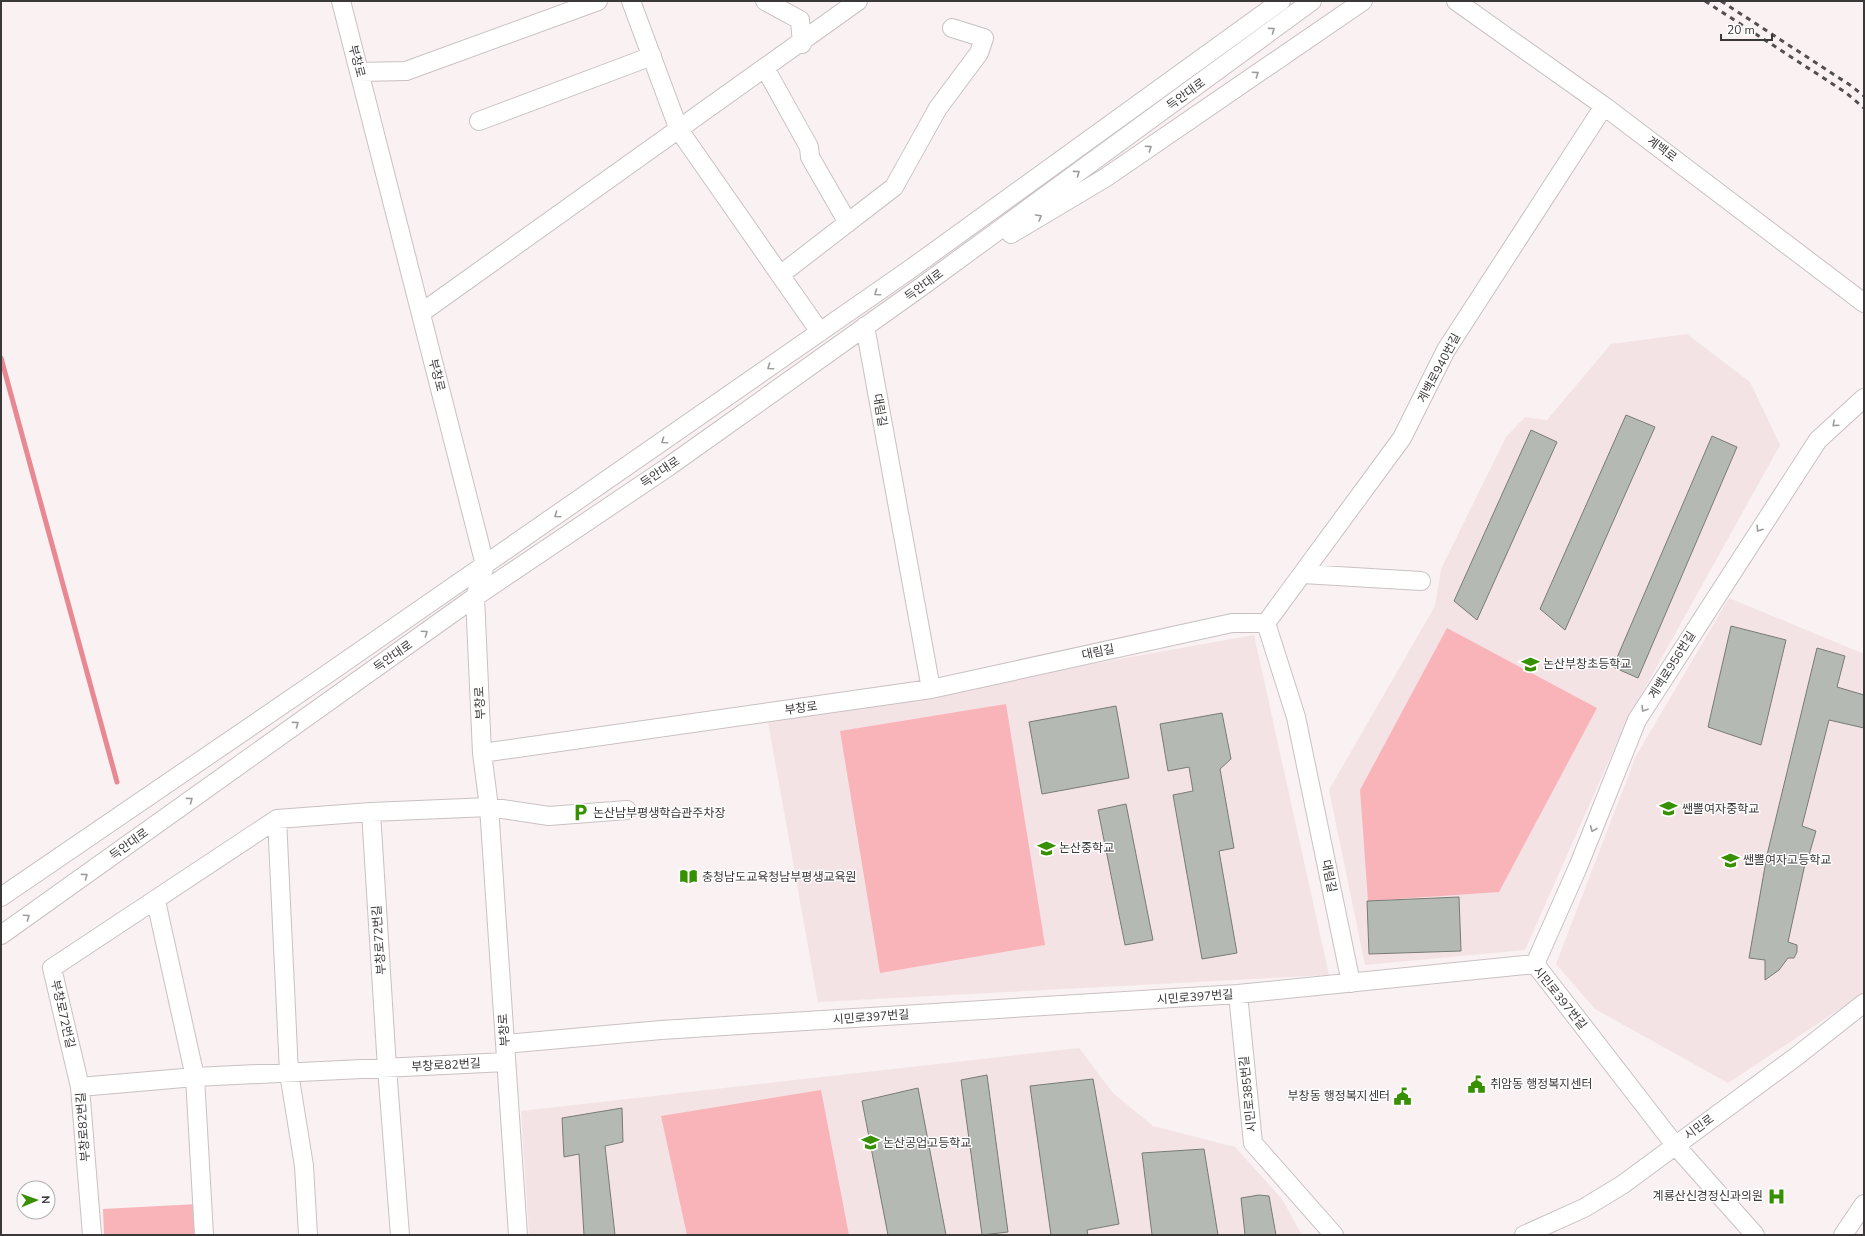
<svg xmlns="http://www.w3.org/2000/svg" width="1865" height="1236" viewBox="0 0 1865 1236" font-family="'Nunito Sans','Noto Sans KR',sans-serif">
<style>
.built{fill:#f4e3e4}
.green{fill:#f9b4ba}
.lines{fill:none;stroke-linecap:round;stroke-linejoin:round}
.stream{stroke:#e88893;stroke-width:5}
.building{fill:#b5b9b4;stroke:#777b76}
.minor-casing{stroke:#c9c1c2;stroke-width:20}
.minor{stroke:#fff;stroke-width:18}
.rail{stroke:#534f50;stroke-width:3;stroke-dasharray:5 5;stroke-linecap:butt}
.oneway{stroke:#9d9c9c}
.labels{text-anchor:middle;stroke-width:3;stroke-linejoin:round;paint-order:stroke}
.street-label{font-size:12px;fill:#3b3839;stroke:#fff}
.poi-label{font-size:12px;fill:#3b3839;stroke:#fff;text-anchor:start}
</style>
<rect width="100%" height="100%" fill="#f9f1f2"/>
<path class="built" d="M1687 334 1750 382 1780 445 1626 722 1525 950 1365 965 1329 790 1435 606 1441 569 1506 437 1525 417 1547 420 1611 344Z
M1729 598 1864 654V993L1728 1083 1595 1009 1556 964 1636 756Z
M1254 635 1329 975 818 1002 768 722Z
M1079 1048 1113 1093 1153 1126 1235 1147 1282 1199 1302 1235H529L521 1111Z"/>
<path class="green" d="M1447 628 1597 708 1499 892 1368 901 1360 790Z
M1006 704 1045 945 880 973 840 731Z
M821 1090 849 1235H687L661 1116Z
M197 1204 199 1235H104L103 1209Z"/>
<g class="lines">
<path class="stream" d="M1 358 117 782"/>
</g>
<path class="building" d="M1626 415 1655 427 1565 630 1540 609Z
M1531 430 1557 442 1477 620 1454 601Z
M1712 436 1737 447 1638 678 1613 667Z
M1731 626 1786 640 1761 745 1708 727Z
M1817 648 1845 656 1837 687 1864 695V728L1829 720 1802 826 1816 831 1806 865 1805 864 1788 942 1797 945V952L1794 958H1788L1779 970 1765 980V960L1749 958 1767 855Z
M1116 706 1129 778 1042 794 1029 722Z
M1222 713 1231 759 1220 769 1234 848 1219 851 1237 953 1202 959 1173 795 1193 791 1189 767 1168 771 1160 724Z
M1126 804 1153 940 1125 945 1098 810Z
M1459 897 1461 951 1369 954 1367 901Z
M987 1075 1008 1232 982 1235 961 1080Z
M1093 1079 1119 1224 1087 1230 1088 1235H1051L1030 1086Z
M918 1088 946 1235H888L862 1101Z
M622 1108 623 1142 605 1146 615 1235H584L579 1154 564 1157 562 1118Z
M1204 1149 1218 1235H1152L1142 1153Z
M1259 1195 1269 1196 1276 1235H1245L1241 1198Z"/>
<g class="lines">
<defs>
<path id="minor" d="M341 1 485 565 475 597 482 753 489 807 518 1235
M631 1 679 130 820 332
M765 1 800 20 802 44
M1456 1 1604 106 1864 303
M765 68 809 147 810 157 848 223
M359 72 406 71 598 1
M479 121 652 56
M1011 234 1105 178 1363 1
M780 275 894 187 938 108 979 53 984 38 952 28
M421 313 858 1
M865 326 931 689
M1303 574 1421 581
M1266 623 1402 438 1446 350 1604 106
M482 753 931 689 1232 623H1266L1296 717 1351 983
M371 812 387 1068 400 1235
M277 819 289 1073 304 1166 308 1235
M1 897 323 677 909 270 1281 1
M156 901 195 1077 204 1235
M1 935 475 597 668 467 921 287 1312 1
M1535 964 1578 867 1637 720 1818 440 1864 398
M1535 964 1675 1145 1755 1235
M1238 994 1253 1143 1334 1235
M505 1044 661 1030 1238 994 1535 964
M80 1087 195 1077 506 1062
M92 1235 80 1087 52 968 277 819 371 812 489 807 549 816 627 810
M1524 1235 1584 1208 1622 1185 1797 1056 1864 1003
M1843 1235 1864 1204"/>
</defs>
<use href="#minor" class="minor-casing"/>
<use href="#minor" class="minor"/>
<path class="rail" d="M1705 1 1845 92 1864 108
M1721 1 1850 85 1864 96"/>
</g>
<defs><path id="oneway-chevron" d="M-2-3.5L2.5 0L-2 3.5" fill="none" stroke-width="1.6" stroke-linecap="round" stroke-linejoin="round"/></defs>
<g class="oneway">
<use href="#oneway-chevron" transform="translate(1272 30) rotate(-36)"/>
<use href="#oneway-chevron" transform="translate(1256 74) rotate(-34)"/>
<use href="#oneway-chevron" transform="translate(1149 148) rotate(-34)"/>
<use href="#oneway-chevron" transform="translate(1077 173) rotate(-36)"/>
<use href="#oneway-chevron" transform="translate(1039 217) rotate(-31)"/>
<use href="#oneway-chevron" transform="translate(877 293) rotate(145)"/>
<use href="#oneway-chevron" transform="translate(770 367) rotate(145)"/>
<use href="#oneway-chevron" transform="translate(1835 424) rotate(138)"/>
<use href="#oneway-chevron" transform="translate(664 441) rotate(145)"/>
<use href="#oneway-chevron" transform="translate(557 515) rotate(145)"/>
<use href="#oneway-chevron" transform="translate(1759 529) rotate(123)"/>
<use href="#oneway-chevron" transform="translate(425 633) rotate(-35)"/>
<use href="#oneway-chevron" transform="translate(1644 709) rotate(122)"/>
<use href="#oneway-chevron" transform="translate(296 724) rotate(-36)"/>
<use href="#oneway-chevron" transform="translate(190 800) rotate(-36)"/>
<use href="#oneway-chevron" transform="translate(1593 829) rotate(112)"/>
<use href="#oneway-chevron" transform="translate(85 876) rotate(-36)"/>
<use href="#oneway-chevron" transform="translate(27 917) rotate(-35)"/>
</g>
<defs>
<symbol id="school-bare" viewBox="-9 -9 18 18"><path d="M0-5L7-2L0 1L-7-2ZM-4 1L0 2.5L4 1V4Q0 6-4 4Z" fill="#369000" stroke="#fff" stroke-width="2.5" paint-order="stroke"/></symbol>
<symbol id="parking-bare" viewBox="-9 -9 18 18"><path d="M-3.5-5.5H1a3.5 3.5 0 0 1 0 7H-1V5.5H-3.5ZM-1-3.4V-.6H.8a1.4 1.4 0 0 0 0-2.8Z" fill="#369000" stroke="#fff" stroke-width="2.5" paint-order="stroke"/></symbol>
<symbol id="library-bare" viewBox="-9 -9 18 18"><path d="M-6-4Q-3-5.5-.7-3.5V5Q-3 3-6 4ZM6-4Q3-5.5 .7-3.5V5Q3 3 6 4Z" fill="#369000" stroke="#fff" stroke-width="2.5" paint-order="stroke"/></symbol>
<symbol id="civic-bare" viewBox="-9 -9 18 18"><path d="M-.6-6.5H3V-4.5H.6V-3L4-1V1h2V6H-6V1h2V-1L-.6-3ZM-1.2 2.5V6h2.4V2.5Z" fill="#369000" stroke="#fff" stroke-width="2.5" paint-order="stroke"/></symbol>
<symbol id="hospital-bare" viewBox="-9 -9 18 18"><path d="M-5-5h3v3.5h4V-5h3V5h-3V1.5h-4V5h-3Z" fill="#369000" stroke="#fff" stroke-width="2.5" paint-order="stroke"/></symbol>
</defs>
<g fill-rule="evenodd">
<use href="#school-bare" x="1518" y="652" width="25" height="25"/>
<use href="#school-bare" x="1656" y="796" width="25" height="25"/>
<use href="#parking-bare" x="568" y="800" width="25" height="25"/>
<use href="#school-bare" x="1034" y="836" width="25" height="25"/>
<use href="#school-bare" x="1718" y="848" width="25" height="25"/>
<use href="#library-bare" x="676" y="864" width="25" height="25"/>
<use href="#civic-bare" x="1464" y="1072" width="25" height="25"/>
<use href="#civic-bare" x="1390" y="1084" width="25" height="25"/>
<use href="#school-bare" x="858" y="1130" width="25" height="25"/>
<use href="#hospital-bare" x="1764" y="1184" width="25" height="25"/>
</g>
<g class="labels">
<g class="street-label">
<text transform="translate(357 61) rotate(76)" y="4">부창로</text>
<text transform="translate(1186 94) rotate(-36)" y="4">득안대로</text>
<text transform="translate(1662 149) rotate(37)" y="4">계백로</text>
<text transform="translate(924 285) rotate(-36)" y="4">득안대로</text>
<text transform="translate(1439 368) rotate(-62)" y="4">계백로940번길</text>
<text transform="translate(437 375) rotate(76)" y="4">부창로</text>
<text transform="translate(880 410) rotate(80)" y="4">대림길</text>
<text transform="translate(660 472) rotate(-34)" y="4">득안대로</text>
<text transform="translate(1098 652) rotate(-12)" y="4">대림길</text>
<text transform="translate(393 656) rotate(-35)" y="4">득안대로</text>
<text transform="translate(1672 665) rotate(-58)" y="4">계백로956번길</text>
<text transform="translate(480 703) rotate(-93)" y="4">부창로</text>
<text transform="translate(801 708) rotate(-8)" y="4">부창로</text>
<text transform="translate(129 844) rotate(-36)" y="4">득안대로</text>
<text transform="translate(1329 876) rotate(78)" y="4">대림길</text>
<text transform="translate(379 940) rotate(-94)" y="4">부창로72번길</text>
<text transform="translate(1195 997) rotate(-4)" y="4">시민로397번길</text>
<text transform="translate(1560 998) rotate(51)" y="4">시민로397번길</text>
<text transform="translate(63 1014) rotate(77)" y="4">부창로72번길</text>
<text transform="translate(871 1017) rotate(-4)" y="4">시민로397번길</text>
<text transform="translate(504 1030) rotate(-94)" y="4">부창로</text>
<text transform="translate(446 1065) rotate(-3)" y="4">부창로82번길</text>
<text transform="translate(1248 1094) rotate(-96)" y="4">시민로385번길</text>
<text transform="translate(83 1127) rotate(-94)" y="4">부창로82번길</text>
<text transform="translate(1699 1127) rotate(-36)" y="4">시민로</text>
</g>
<g class="poi-label">
<text x="1543" y="668">논산부창초등학교</text>
<text x="1682" y="813">쌘뽈여자중학교</text>
<text x="593" y="817">논산남부평생학습관주차장</text>
<text x="1059" y="852">논산중학교</text>
<text x="1743" y="864">쌘뽈여자고등학교</text>
<text x="702" y="881">충청남도교육청남부평생교육원</text>
<text x="1490" y="1088">취암동 행정복지센터</text>
<text x="1390" y="1100" text-anchor="end">부창동 행정복지센터</text>
<text x="883" y="1147">논산공업고등학교</text>
<text x="1763" y="1200" text-anchor="end">계룡산신경정신과의원</text>
</g>
</g>
<rect width="1865" height="1236" fill="none" stroke="#3b3839" stroke-width="4"/>
<g transform="translate(36 1200) rotate(88)"><circle r="19" fill="#ffffff" stroke="#b1afb0"/>
<path d="M0-3L7 15L0 10L-7 15Z" fill="#369000"/>
<text y="-6" font-size="11" font-weight="bold" text-anchor="middle" fill="#3b3839">N</text>
</g>
<path d="M1721 34v6h51v-6" fill="none" stroke="#3b3839" stroke-width="2"/>
<text x="1727" y="34" font-size="12" fill="#3b3839" stroke="#ffffff" stroke-width="3" paint-order="stroke">20 m</text>
</svg>
